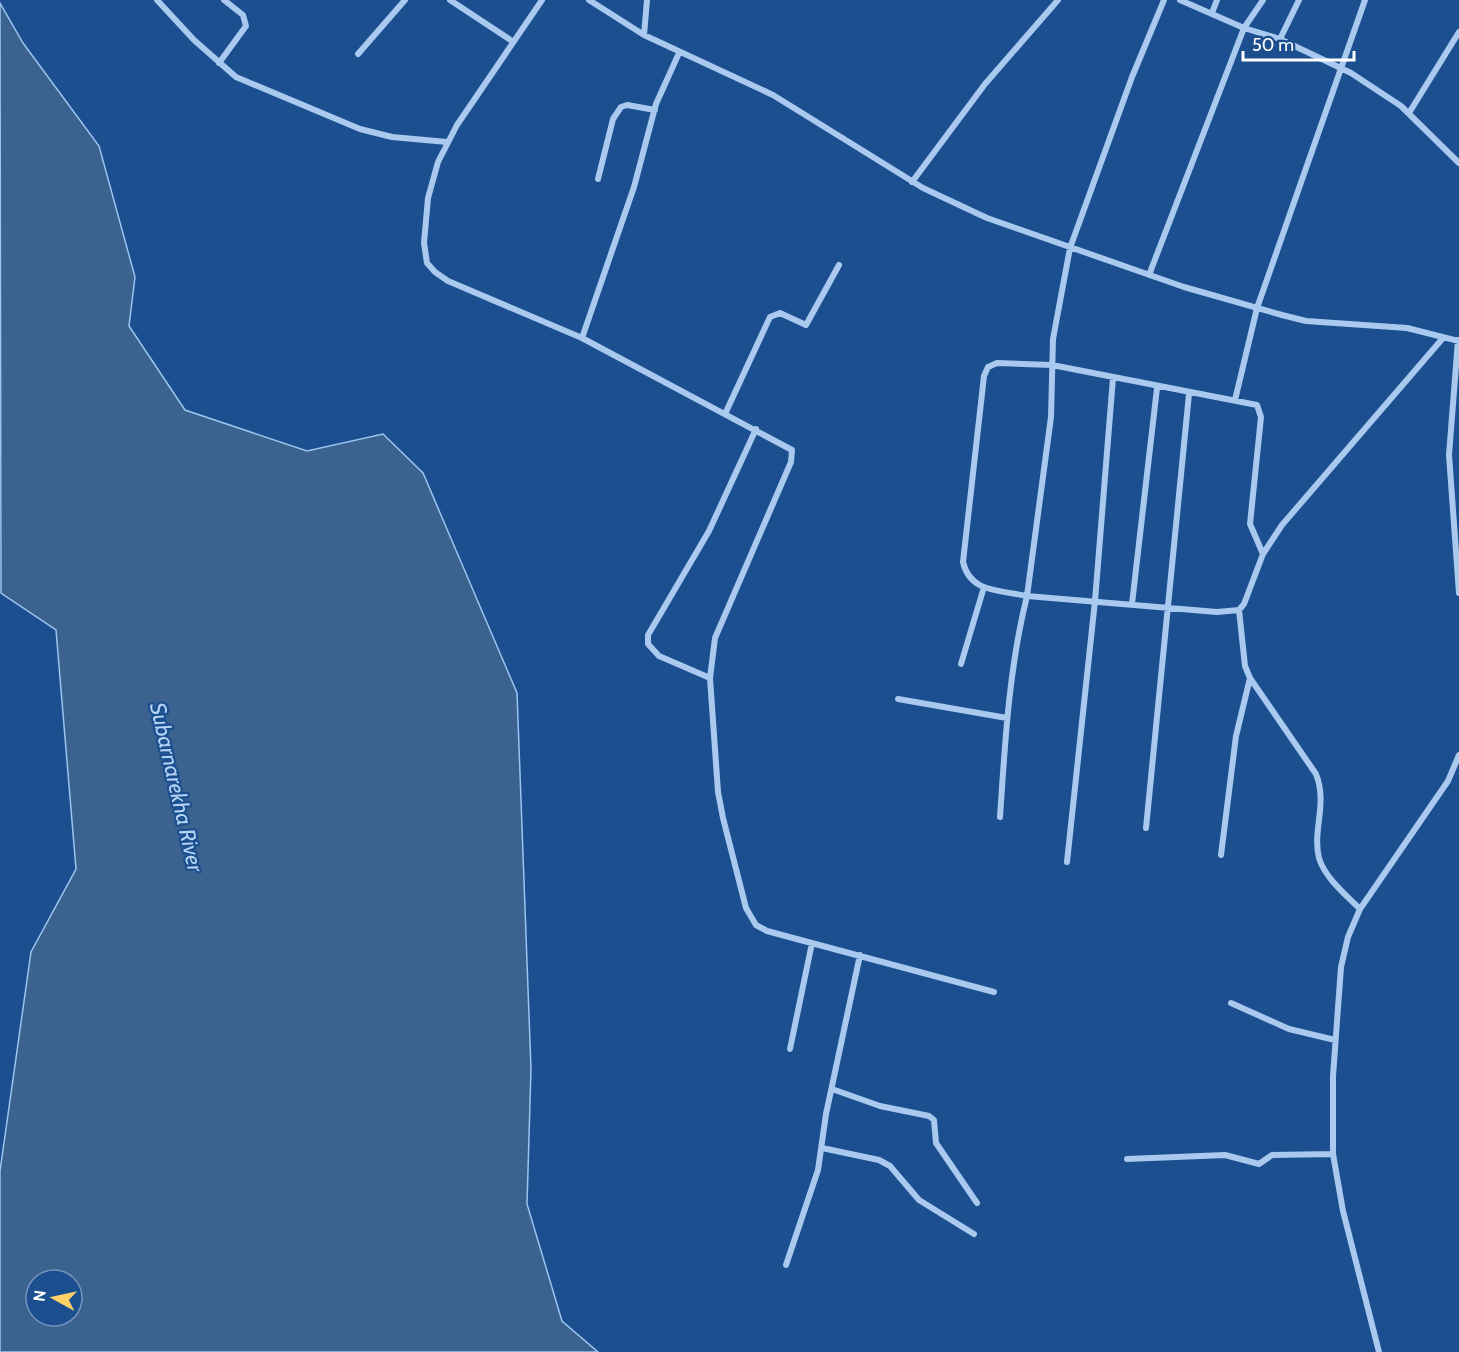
<svg xmlns="http://www.w3.org/2000/svg" width="1459" height="1352" viewBox="0 0 1459 1352" font-family="Cabin,sans-serif">
<style>
.water{fill:#3c6290;stroke:#9cc4f0;stroke-width:1.5;fill-rule:evenodd}
.lines{fill:none;stroke-linecap:round;stroke-linejoin:round}
.street{stroke:#a9c9ee;stroke-width:6}
.labels{text-anchor:middle;stroke-width:4.5;stroke-linejoin:round;paint-order:stroke}
.water-label{font-size:22px;font-style:italic;fill:#b5d3f5;stroke:#1b4f8f}
</style>
<rect width="100%" height="100%" fill="#1b4f8f"/>
<path class="water" d="M0 3 23 43 99 146 135 277 129 326 185 410 307 451 383 434 423 473 517 693 531 1069 527 1204 562 1321 598 1352H0V1171L31 952 76 869 56 630 1 593ZM36 1280H72V1316H36Z"/>
<g class="lines">
<path class="street" d="M157 0 194 40 236 77 360 129 392 137 447 142
M450 0 512 41
M542 0 457 125 438 162 428 198 424 243 427 263 435 272 448 281 582 338 792 450 791 462 715 638 710 678 718 792 723 818 746 908 756 925 767 931 994 992
M589 0 644 35 773 95 923 188 987 218 1184 287 1282 315 1306 321 1407 328 1459 341
M1164 0 1132 77 1070 248 1053 339 1051 417 1027 596C1000 590 970 593 963 562L984 376 988 367 997 363 1052 365 1257 405 1261 417 1250 524 1263 554
M1180 0 1244 28 1280 39 1351 73 1401 106 1459 163
M1212 13 1217 0
M644 35 647 0
M1280 39 1299 0
M358 54 405 0
M219 63 246 26 243 15 224 0
M1409 113 1459 32
M598 179 613 119 621 107 627 105 655 110
M912 182 985 84 1058 0
M1149 275 1244 28 1263 0
M582 338 634 187 656 104 679 53
M1458 340 1449 455 1459 593
M1235 400 1257 308 1365 0
M725 414 770 317 780 313 806 325 839 265
M1132 604 1157 388
M1239 610 1245 666 1250 678 1316 774C1328 804 1312 830 1319 858 1325 878 1346 895 1360 909
M961 664 984 587
M710 678 659 656 648 644V635L709 531 756 429
M898 699 1007 718
M1000 817C1005 743 1009 668 1027 596L1217 612 1239 610 1244 604 1263 554 1282 525 1443 338
M1146 828 1189 394
M1221 855 1236 736 1250 678
M1067 862 1095 601 1113 378
M1231 1003 1289 1029 1335 1040
M790 1049 812 943
M832 1089 880 1106 929 1116 934 1120 936 1143 977 1203
M822 1148 879 1160 890 1166 919 1200 974 1234
M1127 1159 1225 1155 1259 1164 1272 1155 1333 1154
M786 1265 818 1170 826 1114 860 955
M1379 1352 1343 1211 1333 1154V1076L1341 967 1348 937 1360 909 1448 781 1459 755"/>
</g>
<g class="labels">
<g class="water-label">
<text transform="translate(177 787) rotate(77)" y="8">Subarnarekha River</text>
</g>
</g>
<g transform="translate(54 1298) rotate(278)"><circle r="28" fill="#1b4f8f" stroke="#7695bc" stroke-width="1.5"/>
<path d="M0-4.5L10 22L0 15L-10 22Z" fill="#ffd166"/>
<text y="-9" font-size="16" font-weight="bold" text-anchor="middle" fill="#ffffff">N</text>
</g>
<path d="M1243 51v9h111v-9" fill="none" stroke="#ffffff" stroke-width="3"/>
<text x="1252" y="51" font-size="18" fill="#ffffff" stroke="#1b4f8f" stroke-width="4.5" paint-order="stroke">50 m</text>
</svg>
